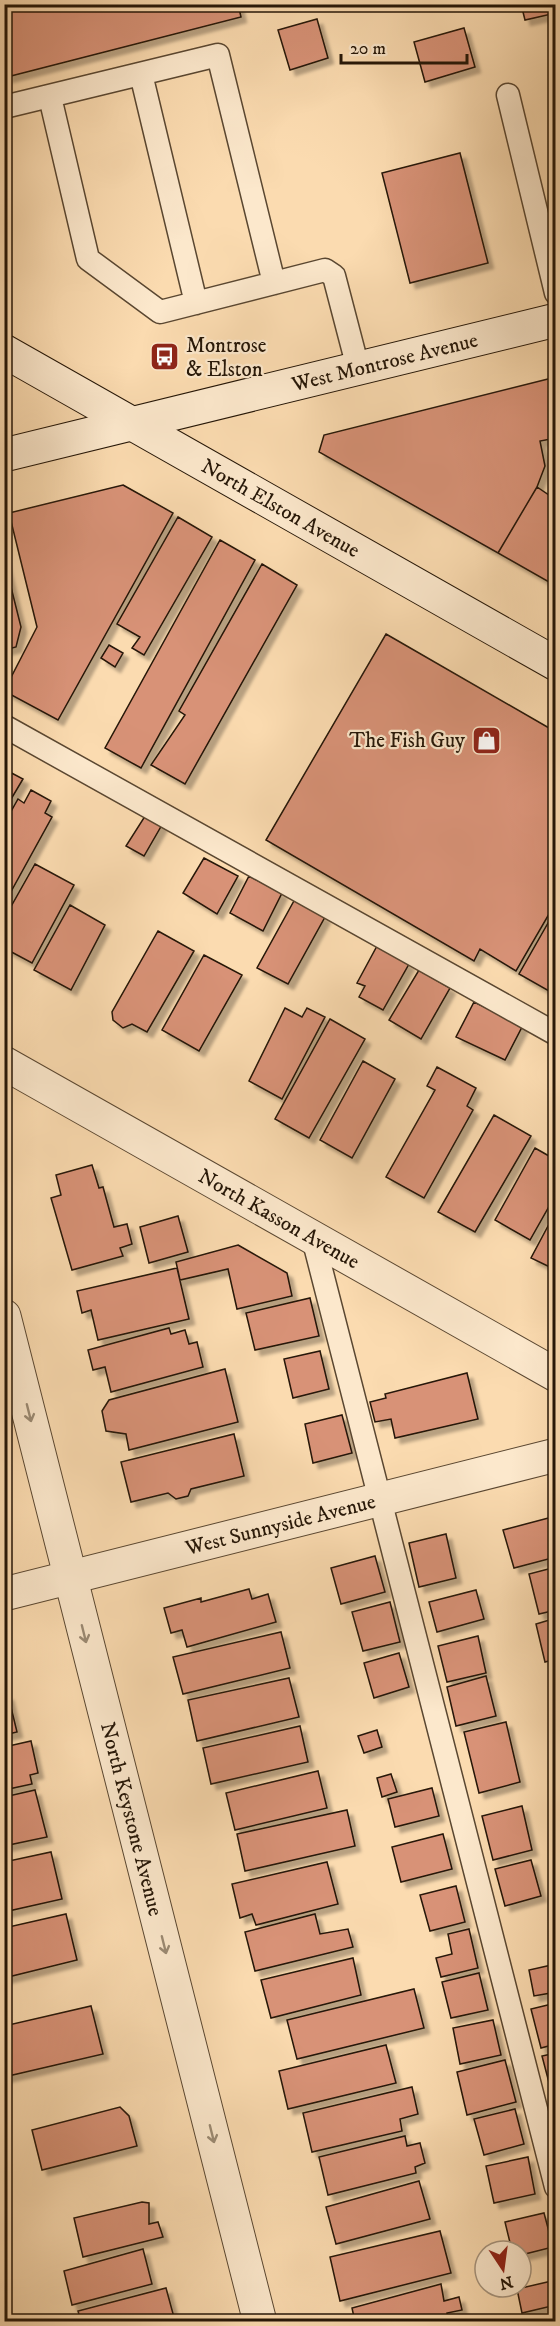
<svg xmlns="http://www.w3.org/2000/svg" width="560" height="2326" viewBox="0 0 560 2326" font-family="'IM FELL DW Pica',serif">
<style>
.building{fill:#d89277;stroke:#251607;stroke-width:1.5;filter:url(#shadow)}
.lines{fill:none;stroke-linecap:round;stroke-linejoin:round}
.service-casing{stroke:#5a4731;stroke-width:25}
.minor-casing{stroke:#5a4731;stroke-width:35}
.secondary-casing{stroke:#251607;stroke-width:35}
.service{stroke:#fce8cc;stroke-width:22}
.minor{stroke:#fce8cc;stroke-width:33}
.secondary{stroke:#fce8cc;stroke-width:33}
.oneway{stroke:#9b8a73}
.labels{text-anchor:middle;stroke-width:4.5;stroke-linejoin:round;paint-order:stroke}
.poi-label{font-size:21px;fill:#251607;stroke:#fce8cc;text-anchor:start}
.street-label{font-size:21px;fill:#251607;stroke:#fce8cc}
</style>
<defs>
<filter id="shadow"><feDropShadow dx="5.5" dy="5.5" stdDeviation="1.5" flood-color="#0004"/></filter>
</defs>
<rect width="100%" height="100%" fill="#fbdbb0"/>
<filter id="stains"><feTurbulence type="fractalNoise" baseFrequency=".00333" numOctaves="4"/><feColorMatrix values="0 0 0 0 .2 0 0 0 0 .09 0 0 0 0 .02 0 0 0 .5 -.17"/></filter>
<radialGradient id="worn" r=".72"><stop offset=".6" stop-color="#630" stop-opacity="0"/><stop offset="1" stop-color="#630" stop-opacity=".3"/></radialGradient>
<path class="building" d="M4 4H238L241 17 7 77Z
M521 4H556V13L525 20Z
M317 19 328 58 290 70 278 30Z
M464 28 475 67 425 82 414 42Z
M460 153 488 263 410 283 382 173Z
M556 377V438L540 441 545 466 537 487 498 553 319 452 324 435Z
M555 472 556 471V586L498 553 537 487 549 495Z
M123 485 173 513 58 720 4 691 37 627 9 513Z
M178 517 212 537 144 655 132 648 140 637 117 624Z
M220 540 255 560 141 768 105 748Z
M4 559 21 627 16 647 4 650Z
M262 564 297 585 185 784 151 765 185 715 179 711Z
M386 634 556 732V902L516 971 480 949 474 961 266 840Z
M109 645 123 653 115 667 101 658Z
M4 769 23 779 4 811Z
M31 790 51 801 45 813 52 817 8 897 4 895V824L18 799 24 803Z
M147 813 163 823 144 856 126 846Z
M204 858 238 876 217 914 183 893Z
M35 864 74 885 32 963 4 948V919Z
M249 876 282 893 263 931 230 913Z
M295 899 325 917 288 984 257 968Z
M70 905 105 925 71 990 34 970Z
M556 909V995L519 974Z
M158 931 194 951 147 1032 132 1024 123 1028 113 1020 112 1012Z
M377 946 409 964 383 1010 359 997 365 986 357 983Z
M204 955 242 975 199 1051 162 1030Z
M419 970 450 988 421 1039 389 1020Z
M474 1002 523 1025 505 1060 456 1037Z
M285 1008 302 1017 307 1008 325 1017 282 1099 249 1081Z
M330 1019 365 1039 309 1138 275 1119Z
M363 1061 395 1079 352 1158 320 1140Z
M437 1067 476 1088 467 1106 473 1110 424 1198 386 1177 435 1090 427 1086Z
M494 1115 531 1136 475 1232 438 1212Z
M535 1148 556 1160V1194L530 1240 495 1220Z
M92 1165 99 1188 103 1187 114 1227 127 1224 132 1244 120 1248 123 1256 72 1270 51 1198 61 1195 56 1175Z
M556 1211V1270L531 1258Z
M178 1216 188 1252 149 1263 140 1227Z
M238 1245 287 1273 292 1296 237 1309 228 1269 180 1280 176 1262Z
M177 1268 189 1319 98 1340 91 1310 82 1313 77 1291Z
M310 1298 319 1336 255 1350 246 1313Z
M169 1328 171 1334 185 1330 189 1344 197 1342 203 1367 111 1392 105 1367 93 1370 88 1350Z
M320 1351 329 1389 293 1398 284 1359Z
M225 1369 238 1422 129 1450 126 1434 106 1431 102 1411 109 1400Z
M467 1373 478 1419 395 1438 391 1419 375 1422 370 1402 386 1398 385 1394Z
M342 1415 352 1453 313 1463 305 1424Z
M234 1434 244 1476 191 1489 188 1496 176 1499 168 1493 131 1502 121 1462Z
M556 1516V1557L514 1568 503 1530Z
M446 1534 456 1578 419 1587 409 1543Z
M375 1556 385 1592 341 1604 331 1568Z
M556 1567V1610L539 1614 529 1574Z
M249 1589 252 1599 268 1594 276 1622 187 1647 182 1630 171 1633 164 1608 201 1598V1602Z
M476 1590 484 1619 437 1632 429 1602Z
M390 1602 400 1642 363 1651 352 1612Z
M556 1618V1659L545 1662 536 1624Z
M281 1632 290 1668 183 1694 173 1657Z
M478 1636 486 1673 447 1682 438 1646Z
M399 1653 409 1687 374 1698 364 1663Z
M486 1676 496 1716 456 1726 447 1687Z
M289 1678 299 1717 197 1741 188 1700Z
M8 1695 17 1732 4 1735V1696Z
M506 1722 520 1782 479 1793 464 1732Z
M300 1726 308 1762 211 1784 203 1748Z
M377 1730 382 1747 364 1753 358 1736Z
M31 1741 38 1773 30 1775 32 1784 4 1790V1747Z
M318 1771 327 1808 235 1830 226 1793Z
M391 1774 397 1792 382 1797 377 1778Z
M432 1788 439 1816 395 1827 388 1799Z
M35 1790 47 1837 4 1846V1797Z
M522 1806 532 1850 493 1860 482 1816Z
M347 1810 355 1846 245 1871 237 1834Z
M443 1834 452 1869 401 1882 392 1847Z
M51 1852 62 1899 4 1912V1862Z
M531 1860 541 1896 505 1906 495 1869Z
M327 1862 338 1904 256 1925 252 1914 240 1918 232 1884Z
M456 1886 465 1922 430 1931 420 1895Z
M66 1914 77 1960 4 1978V1928Z
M315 1914 320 1934 348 1929 353 1947 255 1971 245 1932Z
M469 1929 478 1968 441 1977 436 1958 452 1954 448 1934Z
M353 1958 361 1995 271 2018 261 1980Z
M556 1964V1992L534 1996 529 1970Z
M479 1973 488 2010 451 2018 442 1982Z
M414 1989 424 2028 297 2059 287 2020Z
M556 2003V2044L541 2048 531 2009Z
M91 2006 103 2054 4 2077V2026Z
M493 2020 501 2055 460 2064 453 2028Z
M386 2045 396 2083 288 2109 279 2071Z
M556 2053V2093L552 2094 542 2056Z
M505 2060 516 2102 467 2115 457 2072Z
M412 2087 418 2114 400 2119 402 2131 312 2152 303 2113Z
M120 2107 129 2116 137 2146 42 2170 32 2130Z
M515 2109 524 2144 484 2155 474 2119Z
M405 2136 407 2146 420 2143 425 2163 415 2167 416 2173 328 2195 319 2157Z
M528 2157 535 2194 494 2203 486 2166Z
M419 2181 430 2219 336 2244 326 2207Z
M142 2202 149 2203V2224L158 2222 163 2237 83 2257 74 2218Z
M544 2213 553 2247 521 2255V2251H512L505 2222Z
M440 2231 451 2273 340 2301 330 2257Z
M143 2249 152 2284 72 2305 64 2271Z
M556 2280V2305L522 2313 517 2289Z
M441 2284 444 2301 459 2297 462 2310 447 2313 449 2322H355L352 2308Z
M166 2288 175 2321 81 2322 78 2311Z"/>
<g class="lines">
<defs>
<path id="service" d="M141 74 196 303
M508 95 556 293
M50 97 88 259 160 312 325 270 334 276 358 368
M4 107 218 55 274 283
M4 726 556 1034
M313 1238 556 2187"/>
<g id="minor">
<path id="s1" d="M4 1063 556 1375"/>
<path id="s2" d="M4 1316 260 2322"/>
<path id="s3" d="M4 1594 556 1455"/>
</g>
<g id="secondary">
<path id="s4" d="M4 351 556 664"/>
<path id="s5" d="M4 455 556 320"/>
</g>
</defs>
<use href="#service" class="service-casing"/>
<use href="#minor" class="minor-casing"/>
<use href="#secondary" class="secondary-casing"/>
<use href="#service" class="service"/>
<use href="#minor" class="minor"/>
<use href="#secondary" class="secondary"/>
</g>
<defs><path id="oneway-shaft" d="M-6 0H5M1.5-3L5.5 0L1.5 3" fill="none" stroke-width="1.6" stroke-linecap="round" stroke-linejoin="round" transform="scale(1.5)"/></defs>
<g class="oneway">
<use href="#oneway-shaft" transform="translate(29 1413) rotate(76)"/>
<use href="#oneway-shaft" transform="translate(84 1634) rotate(76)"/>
<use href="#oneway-shaft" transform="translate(164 1945) rotate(76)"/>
<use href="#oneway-shaft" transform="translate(212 2134) rotate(76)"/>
</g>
<defs>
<symbol id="bus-square" viewBox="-11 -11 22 22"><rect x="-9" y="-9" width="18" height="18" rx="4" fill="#8f2418" stroke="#fce8cc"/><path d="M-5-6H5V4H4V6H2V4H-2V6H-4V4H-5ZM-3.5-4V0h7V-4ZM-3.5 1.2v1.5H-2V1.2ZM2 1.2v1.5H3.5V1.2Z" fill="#fff"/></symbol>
<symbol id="shop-square" viewBox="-11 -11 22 22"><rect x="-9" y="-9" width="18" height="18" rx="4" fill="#8f2418" stroke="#fce8cc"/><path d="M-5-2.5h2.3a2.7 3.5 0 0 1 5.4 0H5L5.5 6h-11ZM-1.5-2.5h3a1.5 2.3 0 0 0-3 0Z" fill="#fff"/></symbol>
</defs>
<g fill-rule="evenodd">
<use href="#bus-square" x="148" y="340" width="33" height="33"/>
<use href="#shop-square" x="470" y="724" width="33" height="33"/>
</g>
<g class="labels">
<g class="poi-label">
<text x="186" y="352">Montrose<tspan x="186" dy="24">&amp; Elston</tspan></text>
<text x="465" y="747" text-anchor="end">The Fish Guy</text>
</g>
<g class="street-label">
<text dy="7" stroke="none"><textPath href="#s5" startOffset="392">West Montrose Avenue</textPath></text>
<text dy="7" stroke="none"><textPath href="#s4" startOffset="318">North Elston Avenue</textPath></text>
<text dy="7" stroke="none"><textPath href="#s1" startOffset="316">North Kasson Avenue</textPath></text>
<text dy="7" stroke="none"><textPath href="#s3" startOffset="285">West Sunnyside Avenue</textPath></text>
<text dy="7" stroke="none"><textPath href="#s2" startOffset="519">North Keystone Avenue</textPath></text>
</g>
</g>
<rect width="560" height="2326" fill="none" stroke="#fbdbb0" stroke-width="24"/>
<rect x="6" y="6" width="548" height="2314" fill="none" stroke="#251607" stroke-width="3"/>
<rect x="12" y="12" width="536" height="2302" fill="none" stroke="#251607" stroke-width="1.5"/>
<g transform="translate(503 2269) rotate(167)"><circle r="28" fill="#fce8cc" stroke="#a6947d" stroke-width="1.5"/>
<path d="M0-4.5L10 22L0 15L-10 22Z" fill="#8f2418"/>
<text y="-9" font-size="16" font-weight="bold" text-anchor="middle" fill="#251607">N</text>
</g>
<path d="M341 54v9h126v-9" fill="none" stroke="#251607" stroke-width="3"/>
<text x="350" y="54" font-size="18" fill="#251607" stroke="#fce8cc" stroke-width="4.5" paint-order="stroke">20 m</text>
<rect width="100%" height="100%" filter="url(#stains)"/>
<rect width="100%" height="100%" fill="url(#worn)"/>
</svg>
